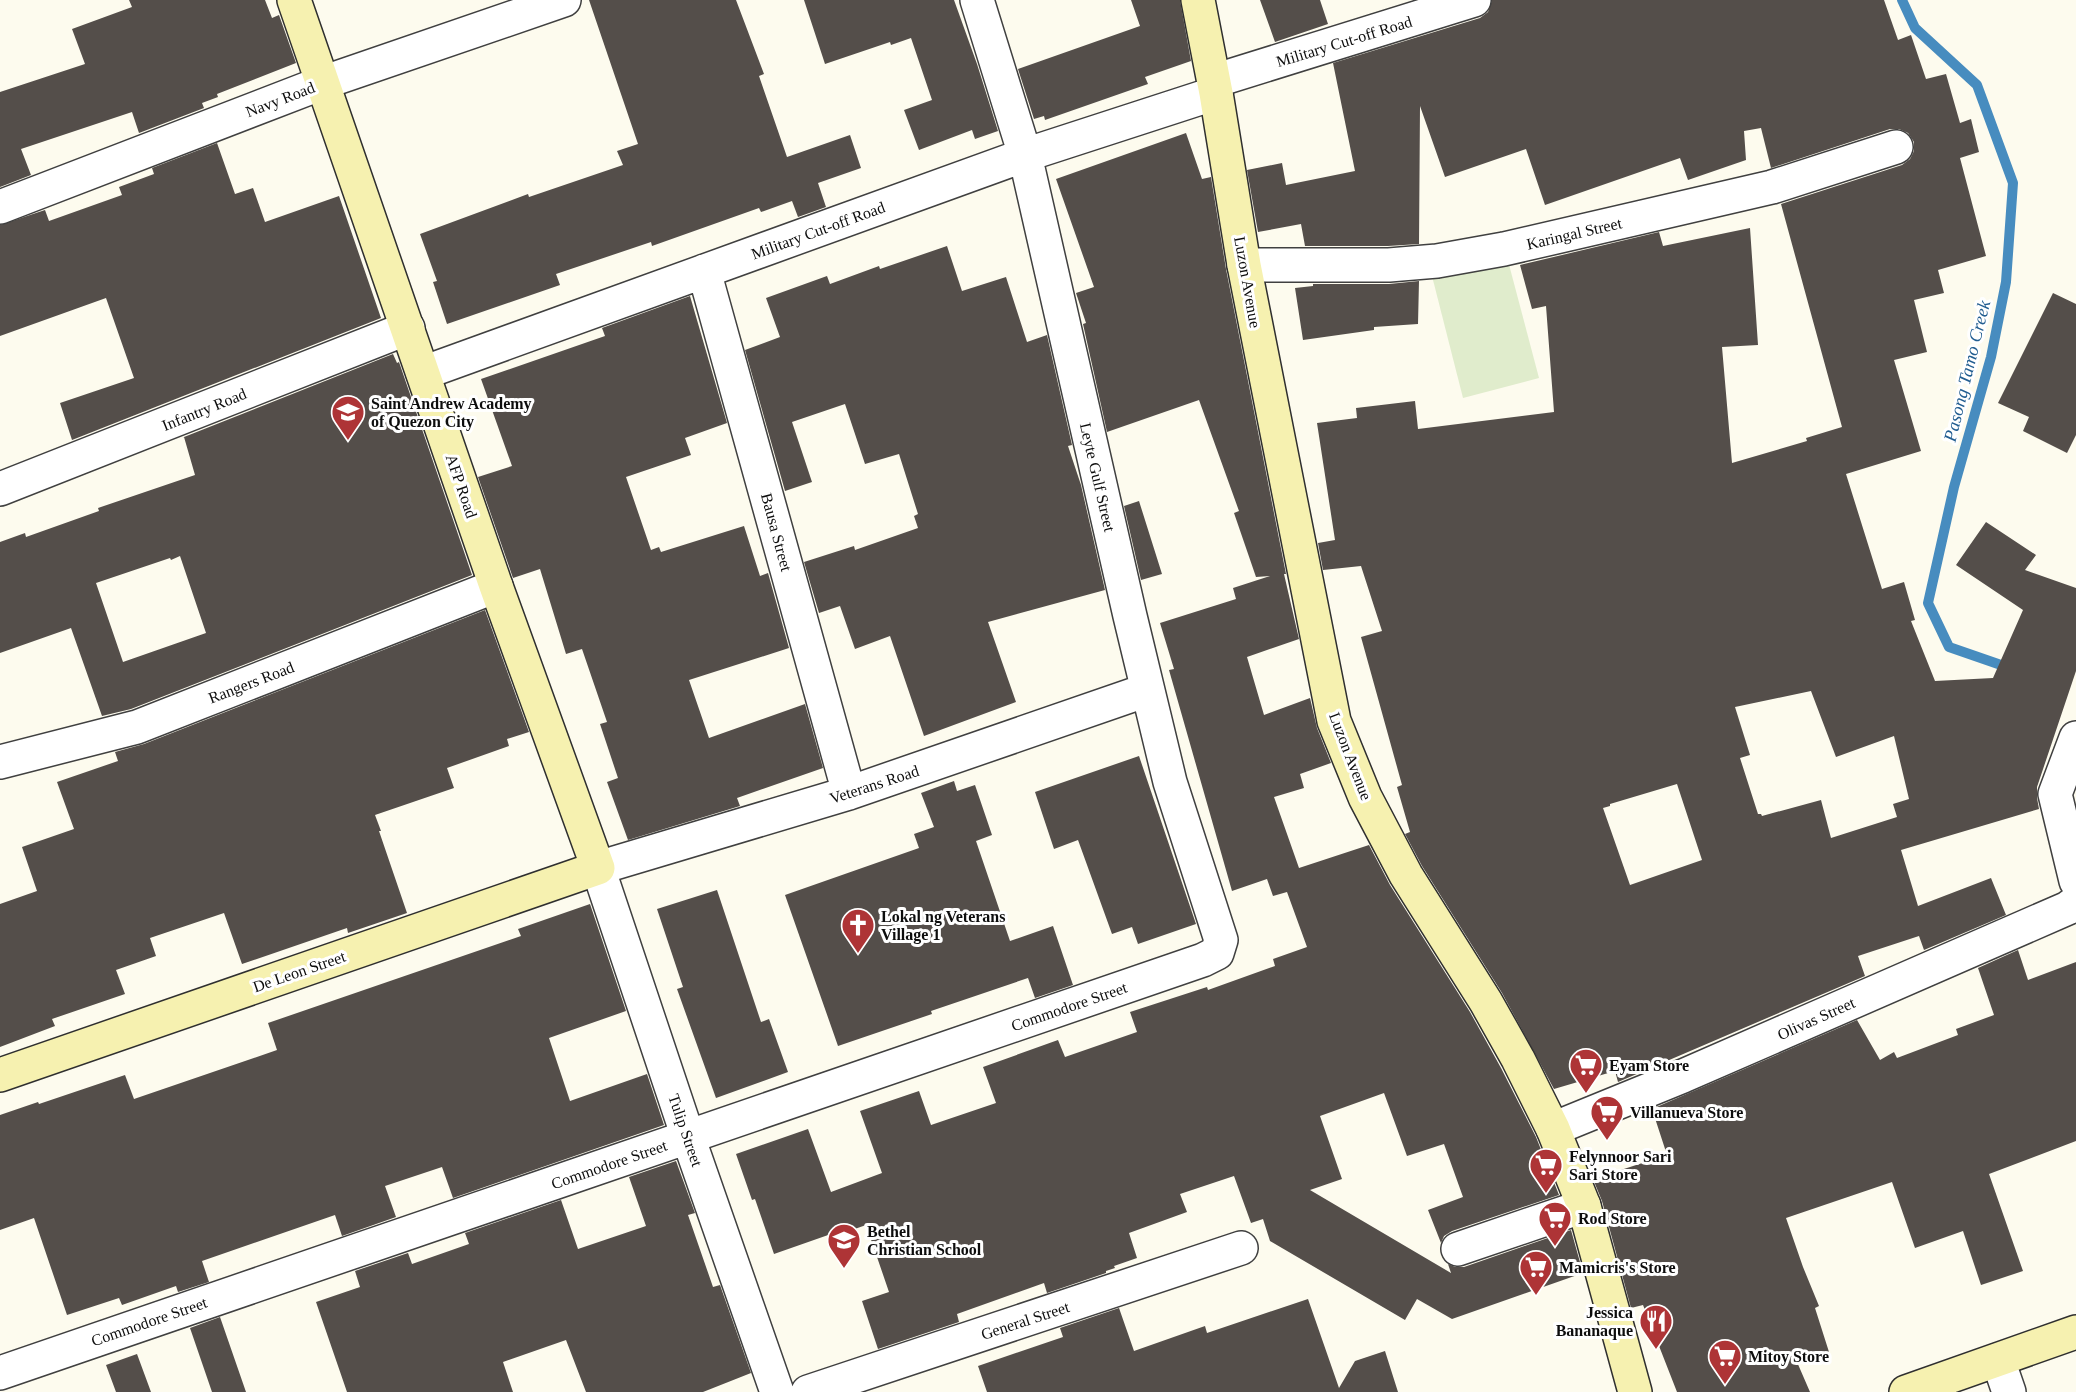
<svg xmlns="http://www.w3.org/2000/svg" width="2076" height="1392" viewBox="0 0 2076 1392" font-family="Georgia,serif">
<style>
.pitch{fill:#e0eccc}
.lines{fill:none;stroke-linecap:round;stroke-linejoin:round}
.stream{stroke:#478cbf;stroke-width:10}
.building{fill:#544e4a;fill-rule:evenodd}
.street-casing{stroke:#404040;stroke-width:36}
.secondary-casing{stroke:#2f2f2f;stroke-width:36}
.street{stroke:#fff;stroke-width:33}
.secondary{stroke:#f6f1b0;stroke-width:33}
.labels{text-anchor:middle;stroke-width:6;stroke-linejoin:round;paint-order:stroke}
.street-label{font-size:16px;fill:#0d0d0d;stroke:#fff}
.poi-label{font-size:16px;font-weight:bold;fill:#0d0d0d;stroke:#fff;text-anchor:start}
.water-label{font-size:18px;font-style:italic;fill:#235e91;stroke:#fff}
</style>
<rect width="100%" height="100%" fill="#fdfbee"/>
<path class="pitch" d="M1507 257 1539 378 1463 398 1432 276Z"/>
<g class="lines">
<path class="stream" d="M1902 0 1915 28 1977 85 2013 183 2006 282 1991 357 1954 487 1928 603 1949 647 2001 665H2012"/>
</g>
<path class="building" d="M129 0H265L272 18 279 15 296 63 217 94 218 97 202 103 204 108 139 133 132 112 21 149 31 175 0 187V92L85 64 72 29 132 7Z
M589 0H736L764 74 759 76 787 157 850 135 861 168 818 183 826 207 798 217 792 201 761 212 759 208 652 246 651 242 556 274 560 285 447 324 433 282 437 281 420 234 528 194 529 197 623 165 617 151 638 144Z
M804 0H954L977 64 998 131 975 139 972 130 919 150 904 110 932 100 911 38 891 45 890 42 825 64Z
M1131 0H1180L1191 61 1145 77 1148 84 1045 120 1044 116 1034 119 1018 69 1140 26Z
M1260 0H1320L1328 24 1275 42Z
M1492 0H1884L1898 40 1911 35 1926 79 1946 74 1960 123 1971 119 1979 152 1960 158 1986 256 1938 270 1944 293 1914 300 1927 352 1894 360 1921 451 1846 474 1882 589 1904 582 1915 620 1911 621 1935 681 1993 678 2023 610 1956 565 1986 522 2036 555 2025 570 2076 588V671L2037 787V798L2039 809 1901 850 1918 906 1991 878 2006 915 1924 950 1919 936 1858 956 1865 976 1618 1082 1615 1071 1554 1089 1502 993 1422 866 1405 834 1410 832 1397 787 1402 785 1361 637 1382 631 1361 566 1323 570 1318 543 1335 540 1317 423 1357 418 1356 408 1415 401 1418 429 1554 412 1546 306 1532 309 1520 265 1659 232 1663 246 1750 228 1758 345 1722 347 1732 463 1807 441 1806 438 1842 427 1781 204 1902 165 1910 159 1914 151V142L1908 133 1899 129H1890L1771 168 1761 128 1744 131 1746 160 1688 180 1680 158 1545 205 1526 149 1445 177 1420 106 1419 244 1388 246H1305L1301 224 1258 232 1247 170 1282 163 1286 185 1355 171 1333 63 1480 18 1488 12ZM1811 691 1836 757 1894 736 1909 799 1893 804 1897 817 1831 838 1821 800 1762 816 1761 814H1758L1740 758 1750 755 1735 707ZM1677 784 1702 860 1630 885 1603 808 1610 806V804Z
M1186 133 1202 179 1211 177 1226 269 1286 574H1284L1299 639 1247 657 1264 715 1310 698 1317 728 1331 763 1300 774 1304 788 1274 797 1299 868 1369 845 1390 885 1470 1012 1501 1068 1536 1137 1559 1195 1452 1231 1444 1236 1441 1243 1428 1210 1463 1197 1444 1144 1407 1156 1384 1093 1320 1116 1342 1179 1310 1190 1451 1273 1448 1264 1455 1267H1464L1571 1230 1583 1273 1452 1319 1417 1299 1405 1320 1270 1241 1263 1219 1251 1223 1234 1176 1180 1194 1187 1212 1129 1233 1137 1258 1114 1266 1115 1268 1106 1271V1273L1047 1293 1044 1283 957 1314 959 1322 878 1349 862 1301 889 1292 866 1225 852 1230 851 1227 774 1254 755 1199 752 1200 736 1154 808 1129 831 1192 882 1173 860 1111 919 1091 931 1125 996 1103 983 1067 1058 1040 1065 1057 1137 1032 1130 1012 1207 987 1208 990 1275 966 1273 959 1307 947 1287 892 1273 896 1267 879 1232 891 1169 670 1174 669 1160 623 1236 599 1233 588 1270 576 1256 577 1234 513 1239 511 1199 400 1107 432 1083 324 1086 323 1076 293 1094 287 1056 179Z
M217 143 235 194 253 188 265 222 339 196 381 318 72 440 60 403 134 378 106 298 0 336V225L45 210 49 221 122 195 119 187 154 174 152 168Z
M947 246 962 291 1006 277 1027 342 1047 335 1072 445 1068 446 1081 485 1105 590 988 622 1016 702 924 736 890 636 855 649 840 606 819 613 804 562 854 546 855 550 918 528 914 516 918 514 899 454 865 464 845 404 792 422 812 482 785 491 745 350 780 337 766 298 827 276 830 284 879 266 880 269Z
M1419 281 1418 324 1374 327V330L1303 340 1295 288 1313 286V284H1389Z
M2053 293 2076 304V435L2067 453 2023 431 2029 417 1998 403Z
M690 296 727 423 685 438 691 455 626 477 651 550 659 547 661 552 744 526 760 576 768 573 789 648 689 680 709 738 805 704 823 768 737 798 740 806 628 840 607 782 618 778 600 724 607 722 582 649 566 654 540 569 513 578 478 477 512 466 481 379 605 336 602 328Z
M393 354 397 363 399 362 472 575 131 709 102 716 71 628 0 653V542L25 533 26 537 99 511 98 508 195 475 184 437 179 439ZM180 556 206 633 123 662 96 583 170 558 171 560Z
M1139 501 1162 574 1141 580 1124 506Z
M485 610 529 732 507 739 509 746 447 768 454 788 375 815 381 831H379L407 913 348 933 347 928 242 964 224 913 150 938 156 956 116 970 125 994 52 1019 55 1026 0 1047V904L37 891 22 847 74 829 57 782 118 761 115 752 144 744Z
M1139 756 1196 924 1138 944 1132 927 1112 934 1078 840 1054 849 1035 792Z
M954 781 957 791 975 785 992 835 976 841 1010 941 1053 926 1073 985 1035 998 1028 978 931 1011 932 1014 838 1046 785 895 919 848 914 834 934 827 921 793Z
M717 890 761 1022 769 1019 788 1072 716 1098 677 989 683 987 657 909Z
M590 904 626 1011 549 1038 570 1101 647 1074 664 1125 453 1198 442 1167 385 1186 396 1217 342 1236 335 1215 202 1261 209 1282 178 1292 176 1286 122 1305 119 1298 67 1315 34 1218 0 1230V1115L38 1102 39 1104 125 1075 134 1099 277 1050 268 1023 521 936 518 929Z
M2018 950 2028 980 2076 962V1141L1989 1174 2023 1271 1981 1285 1963 1231 1915 1248 1892 1182 1786 1218 1803 1267 1819 1306 1815 1308 1829 1352 1797 1362 1810 1392H1677L1643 1305 1631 1308 1602 1201 1593 1179 1667 1155 1652 1109 1857 1020 1880 1060 1894 1052 1897 1058 1958 1035 1956 1029 1994 1015 1978 968Z
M676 1161 695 1213 688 1215 713 1287 720 1285 751 1373 703 1392H586L566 1340 503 1362 513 1392H347L316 1302 360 1287 355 1271 408 1253 412 1264 469 1244 465 1233 561 1200 578 1249 646 1226 629 1177Z
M1308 1299 1339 1388 1355 1361 1385 1351 1398 1392H987L978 1366 1063 1337 1060 1328 1119 1308 1134 1351 1205 1326 1207 1333Z
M220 1317 246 1392H212L190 1328Z
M137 1354 151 1392H116L106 1365Z"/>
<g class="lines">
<defs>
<path id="street" d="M1214 81 1474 0
M0 207 322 83 564 0
M1244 265H1389L1437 261 1504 249 1772 187 1896 147
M704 271 849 793
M423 373 1025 155 1216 93
M0 489 408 328
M2076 738 2055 794 2076 881
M0 762 137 727 496 586
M1553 1129 1683 1076 2068 908 2076 902
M1458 1249 1584 1206
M1998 1360 2009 1392
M0 1373 1203 960 1217 953 1221 940 1170 782 1130 616 1025 155 977 0
M777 1392 688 1137 598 868 849 793 1147 690
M808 1392 1241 1248"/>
<path id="secondary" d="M1198 0 1216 93 1244 265 1334 721 1365 797 1406 875 1486 1002 1518 1059 1553 1129 1584 1206 1635 1392
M0 1075 598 868 496 586 294 0
M1906 1392 2076 1332"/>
</defs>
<use href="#street" class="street-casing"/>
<use href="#secondary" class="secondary-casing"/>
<use href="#street" class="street"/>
<use href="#secondary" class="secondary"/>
</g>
<defs>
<symbol id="school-pin" viewBox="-11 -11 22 30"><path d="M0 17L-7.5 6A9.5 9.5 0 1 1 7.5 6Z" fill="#ae3436" stroke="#fff"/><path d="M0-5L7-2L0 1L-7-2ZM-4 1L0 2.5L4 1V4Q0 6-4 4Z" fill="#fff"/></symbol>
<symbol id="church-pin" viewBox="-11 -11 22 30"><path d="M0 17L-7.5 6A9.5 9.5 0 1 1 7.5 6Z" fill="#ae3436" stroke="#fff"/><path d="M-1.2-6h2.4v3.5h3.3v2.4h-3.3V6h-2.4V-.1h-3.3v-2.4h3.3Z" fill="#fff"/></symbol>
<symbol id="supermarket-pin" viewBox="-11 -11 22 30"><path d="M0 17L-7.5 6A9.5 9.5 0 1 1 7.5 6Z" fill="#ae3436" stroke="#fff"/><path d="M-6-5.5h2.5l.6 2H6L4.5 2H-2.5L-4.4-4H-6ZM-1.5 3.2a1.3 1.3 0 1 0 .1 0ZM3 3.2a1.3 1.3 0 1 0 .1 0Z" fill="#fff"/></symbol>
<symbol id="restaurant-pin" viewBox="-11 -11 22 30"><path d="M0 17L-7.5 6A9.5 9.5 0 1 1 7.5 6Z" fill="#ae3436" stroke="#fff"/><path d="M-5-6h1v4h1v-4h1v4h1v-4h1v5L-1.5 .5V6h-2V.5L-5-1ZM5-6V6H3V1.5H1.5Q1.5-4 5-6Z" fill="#fff"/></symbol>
</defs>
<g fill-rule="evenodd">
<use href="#school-pin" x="329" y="393" width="38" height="52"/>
<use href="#church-pin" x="839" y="906" width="38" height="52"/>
<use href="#supermarket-pin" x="1567" y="1046" width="38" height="52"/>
<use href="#supermarket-pin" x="1588" y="1093" width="38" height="52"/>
<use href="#supermarket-pin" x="1527" y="1146" width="38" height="52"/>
<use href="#supermarket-pin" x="1536" y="1199" width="38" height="52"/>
<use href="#school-pin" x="825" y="1221" width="38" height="52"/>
<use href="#supermarket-pin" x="1517" y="1248" width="38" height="52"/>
<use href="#restaurant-pin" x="1637" y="1302" width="38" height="52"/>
<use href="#supermarket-pin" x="1706" y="1337" width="38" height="52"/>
</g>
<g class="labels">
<g class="street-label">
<text transform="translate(1344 41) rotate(-17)" y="6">Military Cut-off Road</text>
<text transform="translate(280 99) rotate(-21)" y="6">Navy Road</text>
<text transform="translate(818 230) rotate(-20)" y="6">Military Cut-off Road</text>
<text transform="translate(1574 233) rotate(-13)" y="6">Karingal Street</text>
<text transform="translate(1248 282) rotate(80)" y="6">Luzon Avenue</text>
<text transform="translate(204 409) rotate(-22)" y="6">Infantry Road</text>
<text transform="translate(1098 477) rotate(77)" y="6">Leyte Gulf Street</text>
<text transform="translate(462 486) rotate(71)" y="6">AFP Road</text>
<text transform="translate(777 532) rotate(75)" y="6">Bausa Street</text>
<text transform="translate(251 682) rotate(-21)" y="6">Rangers Road</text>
<text transform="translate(1351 756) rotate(69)" y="6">Luzon Avenue</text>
<text transform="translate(874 784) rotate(-18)" y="6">Veterans Road</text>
<text transform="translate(299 971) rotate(-19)" y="6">De Leon Street</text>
<text transform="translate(1069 1006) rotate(-19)" y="6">Commodore Street</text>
<text transform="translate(1816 1018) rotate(-24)" y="6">Olivas Street</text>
<text transform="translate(686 1130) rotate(71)" y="6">Tulip Street</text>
<text transform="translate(609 1164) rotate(-19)" y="6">Commodore Street</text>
<text transform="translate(1025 1320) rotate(-18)" y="6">General Street</text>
<text transform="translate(149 1321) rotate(-19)" y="6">Commodore Street</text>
</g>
<g class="poi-label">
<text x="371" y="409">Saint Andrew Academy<tspan x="371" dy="18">of Quezon City</tspan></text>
<text x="881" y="922">Lokal ng Veterans<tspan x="881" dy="18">Village 1</tspan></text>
<text x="1609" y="1071">Eyam Store</text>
<text x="1630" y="1118">Villanueva Store</text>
<text x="1569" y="1162">Felynnoor Sari<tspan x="1569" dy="18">Sari Store</tspan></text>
<text x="1578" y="1224">Rod Store</text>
<text x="867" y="1237">Bethel<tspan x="867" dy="18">Christian School</tspan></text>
<text x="1559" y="1273">Mamicris's Store</text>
<text x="1633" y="1318" text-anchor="end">Jessica<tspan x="1633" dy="18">Bananaque</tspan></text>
<text x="1748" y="1362">Mitoy Store</text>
</g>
<g class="water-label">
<text transform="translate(1967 371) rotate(-76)" y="6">Pasong Tamo Creek</text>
</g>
</g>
</svg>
